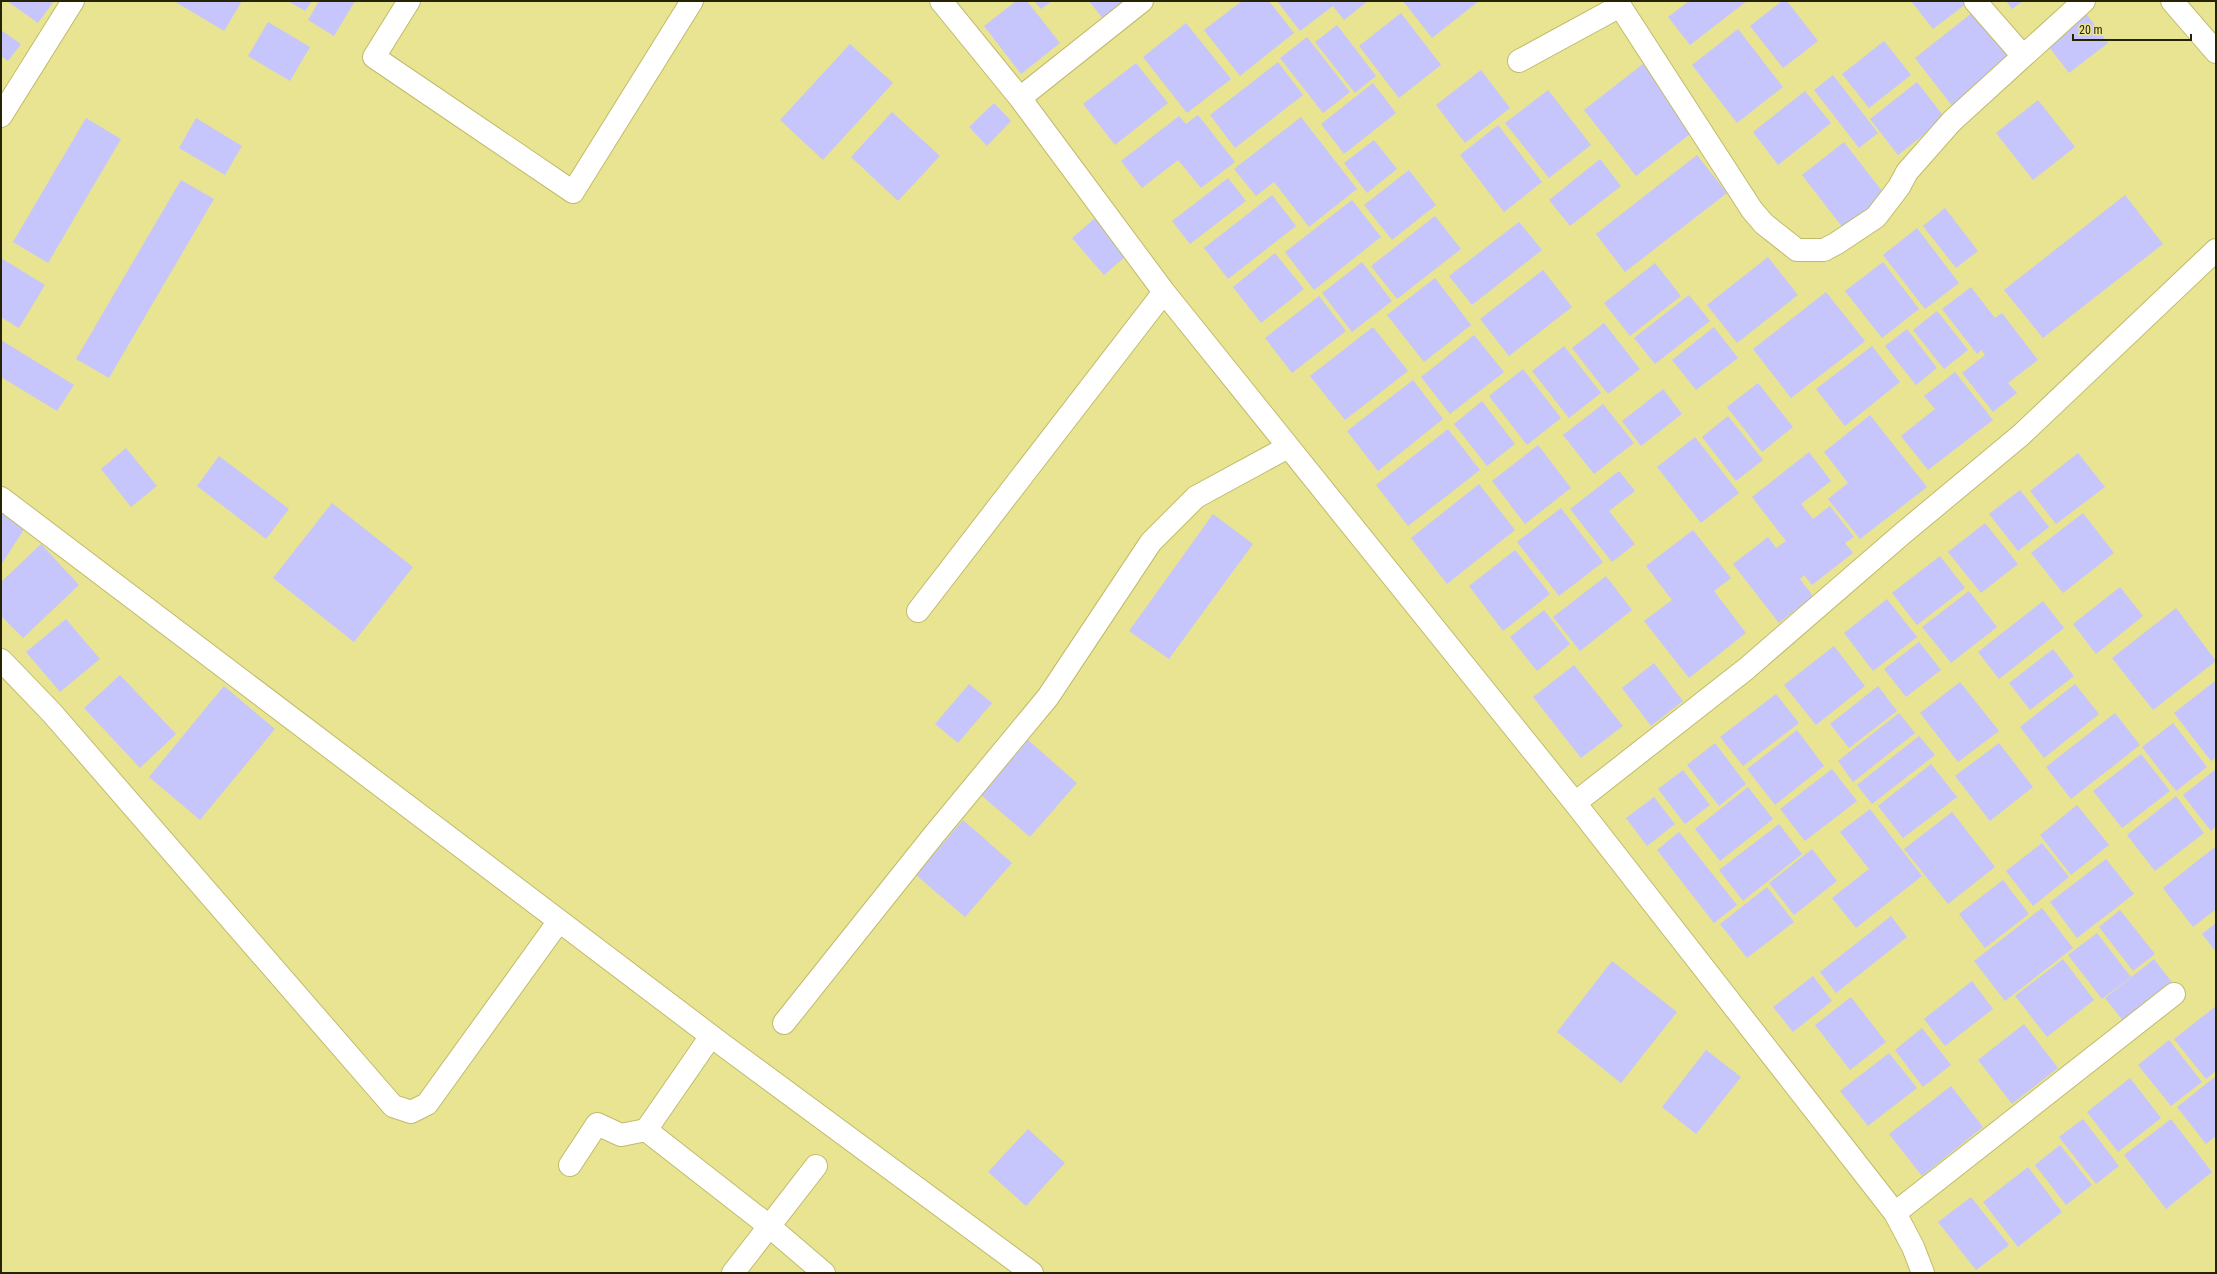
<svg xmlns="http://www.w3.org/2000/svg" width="2217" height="1274" viewBox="0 0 2217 1274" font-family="'Roboto Condensed',sans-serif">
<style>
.building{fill:#c6c5fc}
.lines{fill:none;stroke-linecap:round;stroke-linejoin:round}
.minor-casing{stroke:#c0bb6a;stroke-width:24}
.tertiary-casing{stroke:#c0bb6a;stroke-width:24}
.minor{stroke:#fff;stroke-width:22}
.tertiary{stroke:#fff;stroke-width:22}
</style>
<rect width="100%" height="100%" fill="#e9e492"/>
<path class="building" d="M7 1H54L38 23Z
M174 1H242L224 31Z
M288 1H312L305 11Z
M319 1H355L334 36 308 20Z
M1016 1H1027L1060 43 1021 74 984 26Z
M1034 1H1052L1041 9Z
M1089 1H1131L1105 21Z
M1242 1H1269L1294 33 1240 76 1204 30Z
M1277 1H1368L1344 20 1333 6 1300 31Z
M1403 1H1479L1432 38Z
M1689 1H1747L1690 45 1668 17Z
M1782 1H1787L1818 41 1783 68 1750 26Z
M1911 1H1963L1966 4 1933 29Z
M2006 1H2023L2012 9Z
M1973 12 2011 61 1953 107 1915 58Z
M2085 12 2108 43 2069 73 2046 43Z
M1401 13 1441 65 1399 98 1359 46Z
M268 22 310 47 290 81 248 56Z
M1186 23 1231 79 1187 113 1143 57Z
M1337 25 1376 76 1355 93 1315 42Z
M1738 29 1783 87 1737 123 1692 65Z
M1 30 21 44 8 61 1 56Z
M1307 37 1350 92 1323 113 1280 58Z
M1884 41 1911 75 1869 108 1842 74Z
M850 44 893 83 823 160 780 120Z
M1278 62 1303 95 1235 148 1210 115Z
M1136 63 1168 103 1115 145 1083 104Z
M1643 64 1694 131 1636 176 1584 110Z
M1481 70 1510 108 1465 143 1436 105Z
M1833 75 1878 133 1859 148 1814 90Z
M1917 82 1945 118 1898 155 1870 119Z
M1373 83 1396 113 1344 154 1321 124Z
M1548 90 1591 145 1549 178 1505 123Z
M1805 91 1831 123 1778 165 1753 132Z
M2038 100 2075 147 2033 180 1996 133Z
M994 103 1011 121 987 146 969 127Z
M892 112 940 156 898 201 851 157Z
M1198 115 1235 162 1201 188 1178 160 1142 188 1121 161 1179 116 1186 124Z
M1301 117 1357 189 1309 227 1274 182 1256 196 1234 169Z
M86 118 121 139 48 263 13 242Z
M196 118 242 146 225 175 179 148Z
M1498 125 1542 182 1504 212 1460 155Z
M1374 140 1397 169 1367 193 1344 163Z
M1844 142 1885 195 1843 228 1802 175Z
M1697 155 1727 193 1625 272 1596 234Z
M1600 159 1621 186 1570 226 1549 200Z
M1409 170 1436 205 1392 240 1364 205Z
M1228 178 1246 201 1190 244 1172 221Z
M181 180 214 199 109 378 76 359Z
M1272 195 1296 226 1228 279 1204 248Z
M2125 195 2163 244 2043 338 2004 290Z
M1352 200 1381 237 1314 290 1285 252Z
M1945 208 1978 251 1956 268 1923 226Z
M1435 216 1461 249 1397 299 1371 266Z
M1095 218 1127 255 1104 275 1072 238Z
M1519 222 1542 250 1472 305 1449 276Z
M1917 228 1959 283 1925 309 1883 255Z
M1275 253 1304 289 1261 323 1233 287Z
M1768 257 1798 295 1737 343 1707 305Z
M1 258 45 285 19 328 1 317Z
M1362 262 1392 301 1352 332 1322 293Z
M1883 262 1919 309 1882 338 1845 291Z
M1655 263 1681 296 1630 336 1604 303Z
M1543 270 1572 307 1509 356 1480 319Z
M1435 278 1471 325 1424 362 1387 315Z
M1971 287 1995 318 2002 313 2038 360 2008 383 2017 393 1993 412 1962 373 1985 355 1981 350 1977 354 1942 309Z
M1826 292 1865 341 1791 398 1753 349Z
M1689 295 1710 321 1655 364 1634 338Z
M1319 296 1346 331 1292 373 1265 338Z
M1937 311 1968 350 1944 369 1913 330Z
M1604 323 1640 369 1608 394 1572 348Z
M1373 327 1408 371 1345 420 1310 376Z
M1714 327 1738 358 1696 390 1672 360Z
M1907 329 1937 368 1916 385 1885 346Z
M1474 335 1504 372 1450 414 1421 377Z
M1 340 74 385 57 411 1 377Z
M1564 346 1601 393 1569 418 1532 371Z
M1872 346 1900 382 1845 426 1816 389Z
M1523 369 1561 418 1527 445 1489 396Z
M1955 372 1993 420 1928 470 1901 436 1935 409 1924 396Z
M1413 380 1443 419 1378 471 1347 431Z
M1758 383 1793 427 1762 452 1727 407Z
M1663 389 1682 414 1641 446 1622 421Z
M1482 401 1515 444 1487 466 1454 424Z
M1603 404 1634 443 1594 474 1563 435Z
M1870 415 1927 487 1860 539 1828 499 1848 483 1824 452Z
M1728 416 1763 460 1736 481 1702 437Z
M1448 429 1480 470 1408 526 1376 485Z
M1695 437 1739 493 1701 523 1657 467Z
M1538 445 1571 488 1525 524 1492 481Z
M126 448 157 486 131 507 101 469Z
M1809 452 1831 481 1801 504 1813 519 1830 506 1854 537 1845 543 1853 553 1812 585 1804 575 1800 579 1813 596 1779 623 1733 564 1768 537 1776 548 1786 541 1752 497Z
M2078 453 2105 487 2056 524 2030 491Z
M219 456 289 509 266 539 197 486Z
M1619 471 1635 491 1609 511 1635 544 1612 562 1570 509Z
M1479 484 1515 530 1447 584 1411 538Z
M2020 490 2049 527 2018 551 1989 514Z
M332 503 413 567 354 642 273 578Z
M1 506 28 523 1 565Z
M1561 508 1603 562 1559 596 1517 542Z
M2083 513 2114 553 2063 593 2031 553Z
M1213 514 1253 544 1169 659 1129 631Z
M1985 523 2018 564 1981 593 1948 552Z
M1693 530 1731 578 1714 591 1746 633 1689 678 1644 621 1672 600 1646 566Z
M41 544 79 585 23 638 1 616V582Z
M1515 550 1550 594 1503 631 1469 586Z
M1940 556 1965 588 1917 625 1892 593Z
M1606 576 1632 610 1580 651 1553 617Z
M2120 587 2143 616 2096 654 2073 624Z
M1969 591 1997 627 1951 663 1922 627Z
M1887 599 1917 637 1873 671 1844 633Z
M2043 601 2064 628 1999 679 1978 652Z
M2176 608 2216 661 2153 710 2112 658Z
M1544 610 1570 644 1537 671 1510 637Z
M66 619 100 659 60 692 26 652Z
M1919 642 1941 670 1906 697 1884 669Z
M1834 646 1865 686 1816 725 1784 685Z
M2053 649 2074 676 2030 710 2009 683Z
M1654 663 1683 701 1651 726 1622 688Z
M1574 665 1623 726 1581 758 1533 697Z
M120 675 176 734 140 768 84 708Z
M2215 681 2216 758 2211 761 2174 713Z
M1960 682 1999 731 1958 762 1920 713Z
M969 684 992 703 958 743 935 724Z
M2075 684 2099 714 2044 758 2020 727Z
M224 686 275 729 200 820 149 777Z
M1878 686 1897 711 1849 748 1830 724Z
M1776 694 1799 723 1743 766 1720 737Z
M1899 713 1915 733 1853 782 1838 761Z
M2115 713 2140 745 2071 799 2046 767Z
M2173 723 2207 767 2176 791 2142 747Z
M1797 730 1824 766 1775 805 1747 769Z
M1919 736 1935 755 1872 804 1857 785Z
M1028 740 1077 783 1030 837 981 795Z
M1715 743 1746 784 1719 806 1687 765Z
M1999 743 2033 787 1990 821 1955 776Z
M2141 754 2170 791 2122 828 2093 791Z
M1931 764 1957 797 1903 838 1878 806Z
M1832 769 1857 801 1805 841 1780 809Z
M2216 769V826L2211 831 2183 795Z
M1683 770 1710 805 1685 824 1658 789Z
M1748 787 1773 819 1720 861 1695 829Z
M2176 796 2204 833 2155 871 2127 835Z
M1654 797 1675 824 1647 846 1626 818Z
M2077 805 2109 845 2071 875 2040 835Z
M1870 809 1922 876 1856 928 1832 898 1869 869 1840 832Z
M1952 812 1995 867 1948 904 1904 849Z
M963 820 1012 863 965 917 916 875Z
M1779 824 1802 854 1743 901 1719 870Z
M1679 832 1737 905 1714 923 1657 850Z
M2042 843 2069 877 2033 906 2006 871Z
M2215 847 2216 909 2193 927 2163 888Z
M1812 849 1837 881 1794 915 1769 883Z
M2106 859 2134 894 2077 938 2050 902Z
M2003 880 2029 914 1985 948 1959 914Z
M1767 887 1794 922 1747 958 1720 924Z
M2042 908 2073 948 2005 1001 1974 961Z
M2120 910 2155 954 2133 971 2099 927Z
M1891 916 1907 937 1836 993 1820 972Z
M2216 923V952L2202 934Z
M2097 933 2131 977 2102 999 2068 955Z
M2063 959 2094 1000 2047 1037 2015 996Z
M2154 959 2177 989 2128 1027 2105 998Z
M1612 961 1677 1012 1621 1083 1557 1032Z
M1813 976 1832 1001 1793 1032 1773 1007Z
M1972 981 1993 1009 1945 1046 1924 1019Z
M1851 997 1886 1042 1850 1070 1815 1025Z
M2216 1006V1071L2206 1079 2174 1039Z
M2024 1024 2058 1068 2012 1104 1978 1060Z
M1922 1028 1951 1065 1923 1087 1895 1050Z
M2169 1040 2202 1082 2171 1106 2138 1065Z
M1706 1050 1741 1077 1696 1134 1662 1107Z
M1889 1053 1917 1088 1868 1126 1840 1091Z
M2216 1076V1136L2206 1144 2177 1107Z
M2130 1078 2161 1118 2118 1152 2087 1112Z
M1951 1086 1983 1127 1922 1176 1889 1134Z
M2083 1119 2119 1166 2096 1184 2059 1137Z
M2171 1119 2212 1172 2166 1209 2124 1155Z
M1028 1129 1065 1163 1026 1206 988 1172Z
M2060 1145 2092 1185 2066 1205 2035 1165Z
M2028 1167 2062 1212 2018 1247 1983 1202Z
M1971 1197 2009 1245 1976 1270 1938 1222Z"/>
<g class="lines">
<defs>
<path id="minor" d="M409 1 374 57 573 192 692 1
M941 1 1020 98 1142 1
M1975 1 2023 56
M2172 1 2216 52
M1620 6 1752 210 1764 224 1797 250H1824L1837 243 1876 217 1899 187 1907 172 1952 121 2084 1
M1519 61 1620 6 1618 1
M1020 98 1164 292 1575 803 1895 1213 1913 1247 1923 1273
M1 498 723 1045 1032 1273
M918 611 1164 292
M1 660 52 713 393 1106 411 1112 427 1104 559 921
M1575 803 1746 669 1902 534 2021 435 2216 250
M784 1023 933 836 1048 697 1151 542 1196 497 1288 447
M646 1130 769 1226 824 1273
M570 1165 597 1124 621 1135 646 1130 711 1036
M1895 1213 2174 994
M733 1273 816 1166"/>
<path id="tertiary" d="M1 116 73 1"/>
</defs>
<use href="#minor" class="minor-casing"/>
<use href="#tertiary" class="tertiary-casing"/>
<use href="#minor" class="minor"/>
<use href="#tertiary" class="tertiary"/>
</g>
<rect width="2217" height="1274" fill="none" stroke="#252301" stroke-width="4"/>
<path d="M2073 34v6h118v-6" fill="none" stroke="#252301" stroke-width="2"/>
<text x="2079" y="34" font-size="12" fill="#252301" stroke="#e9e492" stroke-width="3" paint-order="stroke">20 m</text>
</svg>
